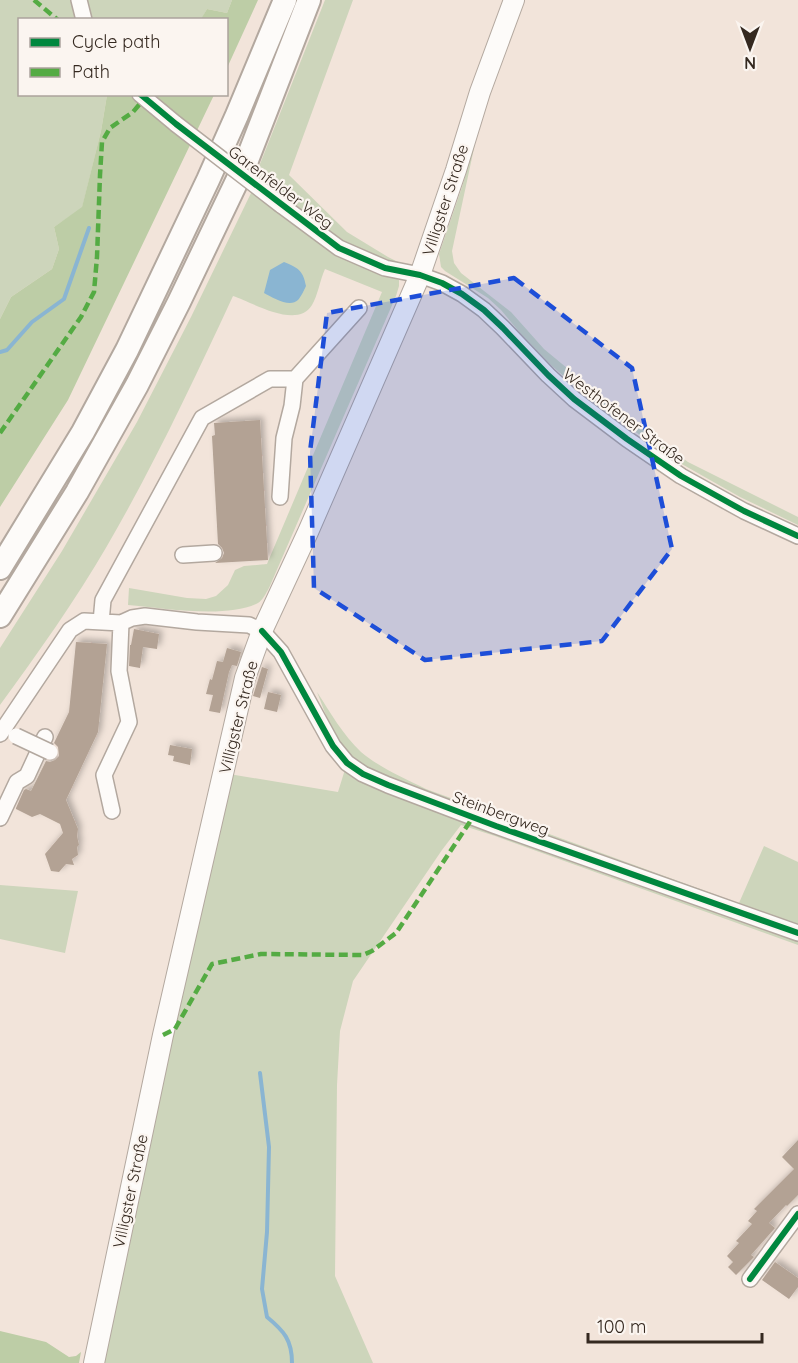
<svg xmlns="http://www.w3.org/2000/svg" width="798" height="1363" viewBox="0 0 798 1363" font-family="Quicksand,sans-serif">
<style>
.green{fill:#cdd5bb}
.forest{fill:#bdcda6}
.water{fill:#8ab5d2}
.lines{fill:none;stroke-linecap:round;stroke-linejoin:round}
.stream{stroke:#8ab5d2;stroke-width:4}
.building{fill:#b3a294;filter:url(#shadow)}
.minor-casing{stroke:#b3a89f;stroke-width:18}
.major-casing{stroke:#b3a89f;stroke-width:22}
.highway-casing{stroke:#b3a89f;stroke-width:26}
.minor{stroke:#fdfbf9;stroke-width:15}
.major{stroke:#fdfbf9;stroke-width:20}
.highway{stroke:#fdfbf9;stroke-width:22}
.minor-bridge-casing{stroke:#b3a89f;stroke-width:18;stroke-linecap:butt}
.minor-bridge{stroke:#fdfbf9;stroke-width:15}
.quiet{stroke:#54ab43;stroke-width:4.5;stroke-dasharray:9 4.5;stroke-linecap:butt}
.cycleway-casing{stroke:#fbf5f0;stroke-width:10}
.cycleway{stroke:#00873e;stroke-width:6}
.marked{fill:#1d4ed8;fill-opacity:0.2;stroke:#1d4ed8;stroke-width:4.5;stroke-dasharray:12 8;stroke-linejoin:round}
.labels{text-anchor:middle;stroke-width:4.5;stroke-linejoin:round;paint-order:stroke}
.street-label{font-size:16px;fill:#352920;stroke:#fbf5f0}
</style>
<defs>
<filter id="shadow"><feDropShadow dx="3.5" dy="-3.5" stdDeviation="3" flood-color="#0004"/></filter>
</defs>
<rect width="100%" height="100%" fill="#f2e4da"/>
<path class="green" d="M0 0H72L76 19 20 20V94L107 95 101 131 82 208 54 227 59 249 52 269 11 297 0 319Z
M83 0H232L227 13 207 9 201 20 88 19Z
M325 0H353L289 175 347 232 388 257 404 265 402 267 340 244 256 174Z
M476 139 452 251 454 263 461 273 511 312 544 349 614 407 688 462 798 517V525L740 497 680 463 644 438 587 397 551 365 521 334 501 310 488 298 445 271 441 267 439 254 462 187Z
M252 191C282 213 309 239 343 256 361 265 381 270 399 280V286L396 296 269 588C266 593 263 600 258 603 227 619 163 608 128 605L129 588 187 598 206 599 216 596 228 585 235 570 244 566 267 564 382 292 325 269C320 280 318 295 312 305 297 330 252 302 233 296 194 380 154 465 107 546 75 601 38 653 0 705V648L62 551 137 422 191 317Z
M317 692C330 712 343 735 361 752 380 768 404 778 426 789L733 901 739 903 764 846 798 862V930L385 779C374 772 362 767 352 759 334 743 326 714 317 692Z
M347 763 798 937V945L495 836 461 825 442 850 353 981 340 1031 337 1085 335 1276 373 1363H101L223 773 338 792Z
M0 885 78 891 65 953 0 939Z"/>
<path class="forest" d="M232 0H258L227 68 226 20 201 19 207 9 227 13Z
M107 95H214L68 400 0 507V319L11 297 52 269 59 249 54 227 82 207 101 131Z
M0 1331 46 1342 69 1357 76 1356 81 1352 79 1363H0Z"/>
<path class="water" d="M284 262C298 268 303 270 306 286 304 290 301 297 298 300 290 308 273 298 264 293L270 270Z"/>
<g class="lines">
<path class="stream" d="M0 352 7 350 32 322 64 299 89 228
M260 1073 269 1147 267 1232 262 1289 267 1317C284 1331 292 1340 292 1363"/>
</g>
<path class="building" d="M260 420 268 560 215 563 222 558 224 553 222 548 218 544 212 436 215 435 214 423Z
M134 629 159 634 157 649 143 647 140 668 129 666 130 645H131Z
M76 642 107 644 98 732 66 800 78 829 77 836 79 845 77 847 78 855 72 859 74 865 66 864 59 872 51 871 45 854 63 833 60 824 40 814 32 817 16 809V808L24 790 26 789 31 791 46 761 50 762 55 760 59 756 58 747 54 743 69 712Z
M227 648 241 652 237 666 232 665 229 672 220 713 209 711 213 695 206 694 210 679 212 680 217 661 223 662Z
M262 667 268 669 260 698 253 696Z
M268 692 281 695 277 712 264 709Z
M170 745 192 749 190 765 173 761 174 756 168 755Z
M798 1140V1195L787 1206 786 1205 769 1223 775 1228 751 1255 754 1257 736 1275 728 1267 733 1262 727 1256 739 1243 736 1241 752 1224 748 1221 757 1211 754 1209 794 1169 782 1157Z
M775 1262 798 1278V1287L789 1299 762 1280Z"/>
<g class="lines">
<defs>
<path id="minor" d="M79 0 84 20
M140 94 176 124
M281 205 339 248 385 268 420 275 442 283 462 294 484 310 503 328 548 375 574 399 627 439 681 476 744 511 798 536
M280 497 284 438 292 406 295 379
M183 555 214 553
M101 622 103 600 202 418 270 379H295L359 308
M0 734 70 630 84 621 121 623 132 618 145 616 197 622 249 625 262 631 281 652 333 746 347 763 363 774 388 785 496 826 798 933
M112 811 104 775 129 722 119 671 121 623
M0 818 17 782 27 776 45 737
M750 1279 798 1214"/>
<path id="major" d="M94 1363 163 1035 245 678 262 631 308 532 420 275 456 170 480 92 514 0"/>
<path id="highway" d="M0 568 83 432 127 350 208 180 237 115 285 0
M0 616 77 492 137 385 179 302 247 160 309 0"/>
</defs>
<use href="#minor" class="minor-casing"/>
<use href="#major" class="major-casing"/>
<use href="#highway" class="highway-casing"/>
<use href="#minor" class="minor"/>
<use href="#major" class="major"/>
<use href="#highway" class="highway"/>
<defs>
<path id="minor-bridge" d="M176 124 281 205
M16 736 50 752"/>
</defs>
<use href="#minor-bridge" class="minor-bridge-casing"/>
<use href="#minor-bridge" class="minor-bridge"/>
<path class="quiet" d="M34 0 58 20
M0 433 81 317 94 292 97 257 100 175 102 142 110 128 133 112 144 99
M163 1035 175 1029 212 964 261 954 363 955 372 951 396 933 473 817"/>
<defs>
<path id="cycleway" d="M140 94 176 124 339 248 385 268 420 275 442 283 462 294 484 310 503 328 548 375 574 399 627 439 681 476 744 511 798 536
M262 631 281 652 333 746 347 763 363 774 388 785 496 826 798 933
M750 1279 798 1214"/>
</defs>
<use href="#cycleway" class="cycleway-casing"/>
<use href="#cycleway" class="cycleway"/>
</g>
<path class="marked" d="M514 278 632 368 672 549 602 641 425 660 314 588 310 452 327 313Z"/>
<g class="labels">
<g class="street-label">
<text transform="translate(281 187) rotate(37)" y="6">Garenfelder Weg</text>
<text transform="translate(445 200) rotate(-72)" y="6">Villigster Straße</text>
<text transform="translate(624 416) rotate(37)" y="6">Westhofener Straße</text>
<text transform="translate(238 717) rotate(-76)" y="6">Villigster Straße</text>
<text transform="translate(501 813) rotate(20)" y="6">Steinbergweg</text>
<text transform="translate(130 1191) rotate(-78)" y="6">Villigster Straße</text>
</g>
</g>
<rect x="18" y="18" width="210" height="78" fill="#fbf5f0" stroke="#aca39d" stroke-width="1.5"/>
<rect x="30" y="38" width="30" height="9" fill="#00873e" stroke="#aca39d" stroke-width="1.5"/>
<text x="72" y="48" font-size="18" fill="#352920">Cycle path</text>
<rect x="30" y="68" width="30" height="9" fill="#54ab43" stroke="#aca39d" stroke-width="1.5"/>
<text x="72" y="78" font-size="18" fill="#352920">Path</text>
<g transform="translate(750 48) rotate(180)" stroke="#fbf5f0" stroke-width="4.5" paint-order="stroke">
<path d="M0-4.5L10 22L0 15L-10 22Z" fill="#352920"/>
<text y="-9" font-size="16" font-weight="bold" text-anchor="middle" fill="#352920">N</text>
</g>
<path d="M588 1333v9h174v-9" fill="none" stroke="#352920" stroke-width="3"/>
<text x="597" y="1333" font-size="18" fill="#352920" stroke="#fbf5f0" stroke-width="4.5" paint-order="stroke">100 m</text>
</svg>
